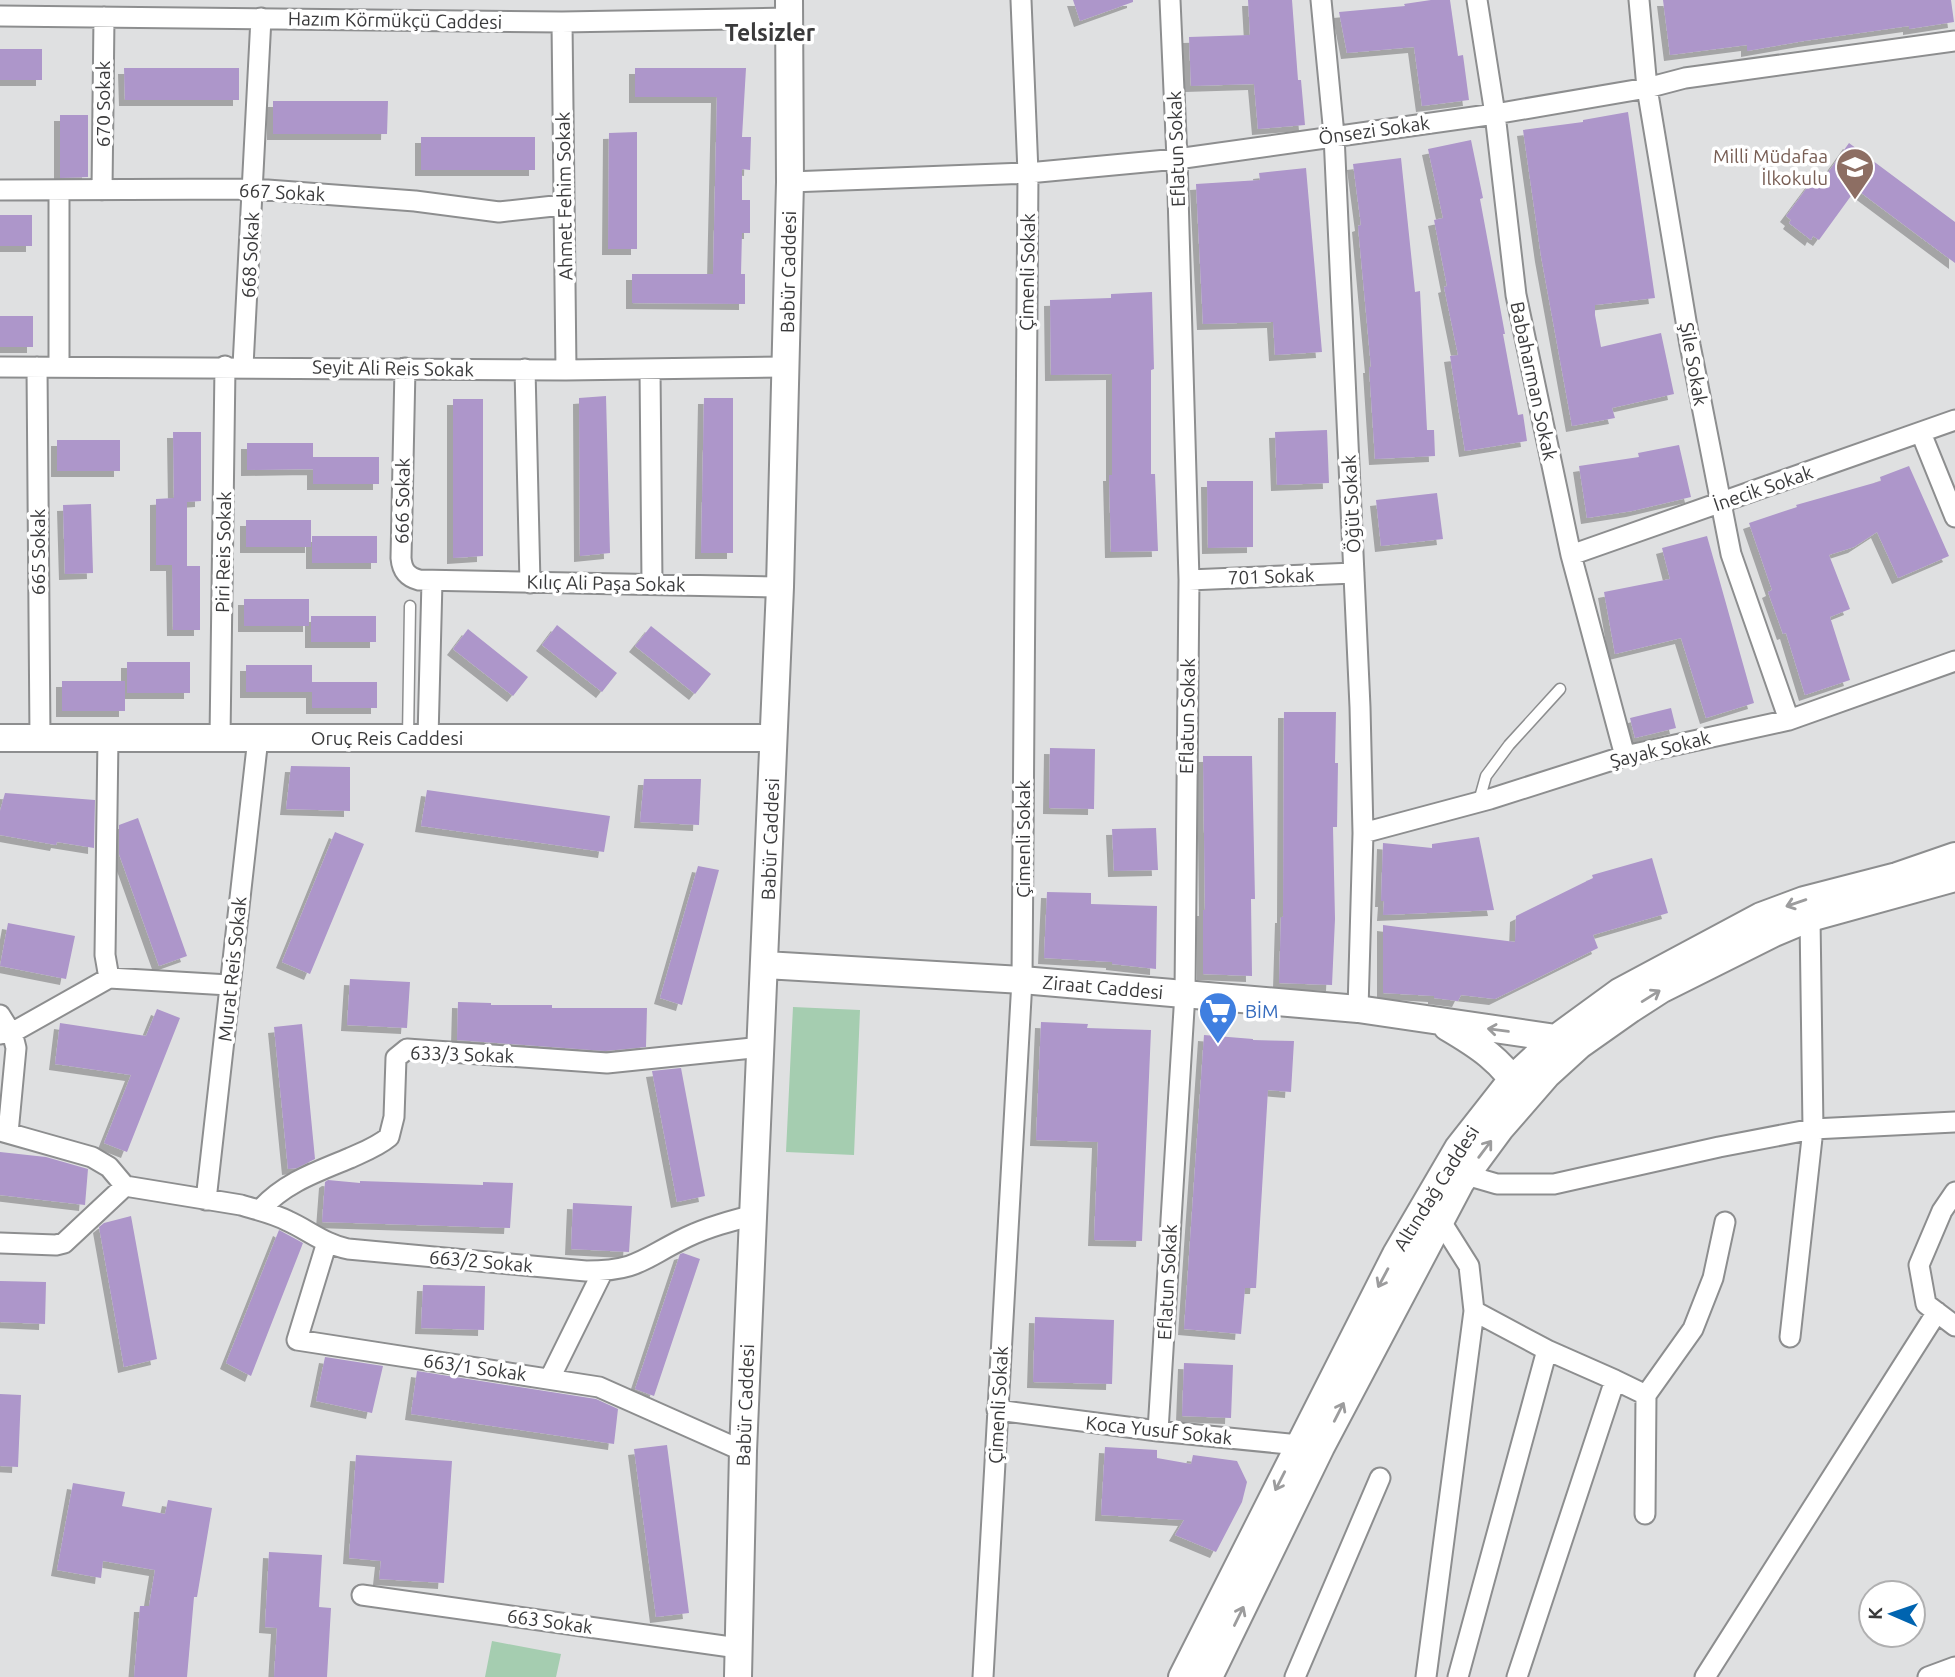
<svg xmlns="http://www.w3.org/2000/svg" width="1955" height="1677" viewBox="0 0 1955 1677" font-family="Ubuntu,sans-serif">
<style>
.green{fill:#a5cdb0}
.building{fill:#ad96ca;filter:url(#shadow)}
.lines{fill:none;stroke-linecap:round;stroke-linejoin:round}
.lane-casing{stroke:#8d8e8f;stroke-width:13}
.street-casing{stroke:#8d8e8f;stroke-width:23}
.secondary-casing{stroke:#8d8e8f;stroke-width:30}
.lane{stroke:#fff;stroke-width:10}
.street{stroke:#fff;stroke-width:19}
.secondary{stroke:#fff;stroke-width:26}
.oneway{stroke:#9c9c9d}
.labels{text-anchor:middle;stroke-width:7;stroke-linejoin:round;paint-order:stroke}
.street-label{font-size:19px;fill:#3a3a3b;stroke:#fff}
.education-label{font-size:19px;fill:#785e54;stroke:#fff;text-anchor:end}
.shop-label{font-size:19px;fill:#366cbe;stroke:#fff;text-anchor:start}
.quarter-label{font-size:23px;font-weight:bold;fill:#3a3a3b;stroke:#fff}
</style>
<defs>
<filter id="shadow"><feDropShadow dx="-6" dy="6" stdDeviation="0" flood-color="#0004"/></filter>
</defs>
<rect width="100%" height="100%" fill="#dfe0e1"/>
<path class="green" d="M793 1007 860 1010 854 1155 786 1152Z
M492 1641 561 1654 556 1677H485Z"/>
<path class="building" d="M1073 0H1133V2L1080 21Z
M1248 0H1292L1298 80H1301L1305 125 1258 129 1254 84 1191 86 1189 37 1250 35Z
M1431 0H1450L1458 56 1463 55 1469 100 1422 106 1414 47 1347 53 1339 12 1405 6 1404 4Z
M1663 0H1951L1954 22 1909 29V26L1804 41 1747 51V45L1670 55Z
M0 49H42V80H0Z
M124 68H239V100H125Z
M635 68H746L742 137H751L750 170 742 169V200H750V233H742L741 274H745V304L632 303V274H713L717 97H635Z
M273 101H388L387 134H273Z
M1628 112 1655 298 1595 305V315L1601 347 1661 333 1674 394 1612 408 1615 418 1572 426 1541 256 1523 130 1583 122V120Z
M60 115H88V177L60 178Z
M637 132V249H608L609 133Z
M421 137H535V170H421Z
M1471 140 1483 198 1480 199 1505 334H1503L1518 415 1523 414 1527 441 1465 451 1450 356 1458 355 1444 287 1447 286 1434 220 1443 218 1428 149Z
M1849 143 1955 222V263L1856 189 1819 240 1813 236 1811 240 1789 223 1791 220 1786 216 1818 173 1824 178Z
M1401 158 1415 292 1420 291 1427 430H1434L1435 456 1375 459 1369 367H1371L1358 226 1361 225 1353 164Z
M1306 168 1322 352 1275 355 1273 322 1203 324 1196 184 1260 180 1259 173Z
M0 215H32V246H0Z
M1152 292 1154 369 1151 370V474H1155L1158 551 1111 552 1109 475H1112V374L1051 375 1050 300 1111 298V294Z
M0 316H33V347H0Z
M606 396 610 553 580 556 579 398Z
M704 398H733V553H701Z
M453 399H483V556L453 558Z
M1327 430 1329 483 1277 485 1275 432Z
M173 432H201V501L187 502V566H200V630H173L172 565H156V499L174 498Z
M57 440H120V471H57Z
M247 443H313V469L247 470Z
M1679 445 1691 497 1632 511 1587 518 1579 466 1639 457 1638 453Z
M313 457H379V484H313Z
M1909 466 1949 556 1898 578 1877 532 1854 547 1829 555 1850 609 1830 617 1850 680 1805 695 1786 633 1783 634 1768 592 1772 590 1749 523 1797 507 1796 505 1881 481 1880 477Z
M1207 481H1253V547L1208 548Z
M1437 493 1443 539 1381 546 1376 500Z
M91 504 93 573 65 574 63 505Z
M246 520H311V547H246Z
M312 536H377V563H312Z
M1707 536 1754 703 1706 718 1681 638 1615 654 1604 592 1670 579 1662 548Z
M244 599H309V626H244Z
M311 616H376V642H311Z
M557 625 617 673 602 692 542 645Z
M651 626 711 674 695 694 635 646Z
M468 629 528 677 513 696 453 649Z
M127 662H190V693H127Z
M246 665H312V692H246Z
M62 681H125V711H62Z
M312 682H377V708H312Z
M1671 708 1676 728 1635 738 1630 718Z
M1284 712H1336L1335 763H1338L1337 827H1333L1335 919 1332 985 1279 983 1281 917H1283Z
M1050 748 1095 749 1094 809 1049 808Z
M1203 756H1252L1255 899H1251L1252 976 1203 974V910H1205Z
M291 766 350 767V811L286 809Z
M644 779H701L699 825 640 822Z
M427 790 610 816 604 852 421 826Z
M5 793 95 800 94 848 57 842 56 845 0 835V811Z
M138 818 187 956 159 966 119 854V825Z
M1156 828 1158 870 1114 871 1112 829Z
M335 832 364 844 310 974 282 962Z
M1479 837 1494 910 1383 915 1384 901H1381L1383 843 1432 848V844Z
M1652 858 1668 913 1593 935 1598 948 1495 999 1461 995 1458 1001 1434 998V996L1383 993V925L1515 942 1516 916 1593 878 1592 875Z
M698 866 719 870 682 1005 660 998Z
M1047 892 1091 893V904L1157 906 1156 969 1112 964V962L1044 958Z
M8 923 75 936 66 979 0 966Z
M350 979 410 982 407 1028 347 1025Z
M458 1002 491 1003V1005H552V1008H647L646 1047 605 1051 457 1040Z
M157 1009 180 1018 127 1152 104 1143 131 1075 55 1064 60 1023 146 1036Z
M1041 1022 1088 1024 1087 1028 1151 1030 1142 1241 1094 1240 1098 1142 1036 1140Z
M302 1024 315 1159 297 1168 288 1169 274 1027Z
M1204 1035 1253 1039V1040L1294 1041 1291 1092 1268 1090 1256 1288H1245L1241 1334 1184 1329Z
M681 1068 705 1196 677 1202 652 1071Z
M0 1152 46 1157 88 1169 85 1205 0 1195Z
M328 1180 360 1183V1181L483 1185V1182L513 1183 510 1228 322 1222 325 1182Z
M573 1203 632 1206 629 1252 571 1249Z
M131 1216 157 1359 124 1367 99 1227 104 1223Z
M279 1230 303 1243 251 1376 226 1363Z
M683 1253 700 1259 654 1396 635 1389 680 1254Z
M0 1281 46 1282 45 1324 0 1322Z
M423 1285 485 1286 484 1330 421 1328Z
M1035 1317 1114 1320 1112 1384 1033 1382Z
M325 1357 383 1366 372 1413 316 1401Z
M1184 1363 1233 1365 1231 1418 1182 1416Z
M417 1371 596 1399 618 1409 614 1444 411 1414Z
M0 1394 21 1395 18 1467 0 1466Z
M667 1445 689 1613 656 1617 634 1449Z
M1105 1447 1157 1450V1458L1191 1464 1193 1455 1237 1461 1247 1482 1242 1502 1216 1552 1175 1535 1184 1520 1101 1515Z
M356 1455 452 1461 444 1583 379 1579 381 1561 349 1558Z
M73 1483 125 1492 122 1506 165 1514 168 1500 212 1508 197 1597H194L187 1677H134L140 1606H149L155 1570 103 1561 101 1578 57 1570Z
M269 1552 322 1555 319 1607 331 1608 327 1677H274L277 1628 265 1627Z"/>
<g class="lines">
<defs>
<path id="lane" d="M408 738 410 606
M1479 801 1486 776 1509 745 1560 689"/>
<path id="street" d="M1321 0 1334 135 1360 707 1363 833 1358 1009
M1477 0 1495 114 1516 295 1571 555 1625 756
M1639 0 1647 88 1690 345 1731 554 1789 720
M0 16 562 22 790 18
M562 22 566 370
M790 182 1028 173 1177 159 1495 114 1647 88 1685 78 1955 41
M0 190 254 189 415 201 499 212 563 205
M102 190 104 17
M243 366 261 18
M0 367 566 370 785 367
M37 367 40 738
M59 367V191
M405 368 401 558C402 570 407 577 419 580L780 587
M525 369 530 583
M650 369 652 583
M1921 433 1955 517
M1571 555 1955 420
M1189 580 1354 573
M108 738 105 955 109 978
M220 738 225 366
M428 738 432 581
M1363 833 1490 799 1625 756 1789 720 1955 661
M0 1015 13 1036 16 1048 8 1133
M0 1034 15 1031 109 978 229 985
M0 1131 92 1157 109 1167 125 1186
M1466 1175 1497 1184H1554L1719 1147 1813 1129 1955 1122
M1955 1192 1942 1211 1919 1265 1926 1304 1955 1326
M206 1200 258 738
M260 1210C284 1183 316 1172 350 1158 363 1152 377 1147 389 1137L394 1117 396 1058 407 1049 607 1063 762 1047
M327 1242 297 1340 599 1387 743 1451
M0 1243 56 1245 64 1243 125 1186 241 1205C257 1210 273 1213 288 1221 308 1230 326 1245 348 1249L586 1271C639 1271 643 1258 687 1237 708 1227 731 1221 754 1215
M1790 1337 1813 1129 1810 918
M550 1378 603 1271
M1615 1380 1646 1395 1645 1514
M1646 1395 1693 1329 1713 1278 1725 1222
M997 1410 1158 1431 1309 1446
M1158 1431 1185 993 1189 580 1177 159 1170 0
M362 1595 738 1648
M983 1677 1022 980 1028 173 1021 0
M1295 1677 1380 1478
M1426 1677 1474 1311 1469 1266 1440 1220
M1458 1677 1547 1350 1474 1311
M1517 1677 1615 1380 1547 1350
M1705 1677 1937 1312
M1928 1677 1955 1667"/>
<path id="secondary" d="M0 738H773
M765 965 1022 980 1358 1009 1556 1038
M1447 1027C1476 1044 1505 1062 1521 1094
M738 1677 743 1451 780 587 790 182 789 0
M1182 1677 1396 1254 1458 1148 1513 1078 1556 1038 1619 992 1761 916 1804 900 1897 876 1955 856
M1209 1677 1321 1447 1461 1182 1500 1129 1547 1075 1580 1045 1631 1009 1662 989 1772 934 1810 918 1955 878"/>
</defs>
<use href="#lane" class="lane-casing"/>
<use href="#street" class="street-casing"/>
<use href="#secondary" class="secondary-casing"/>
<use href="#lane" class="lane"/>
<use href="#street" class="street"/>
<use href="#secondary" class="secondary"/>
</g>
<defs><path id="oneway-shaft" d="M-6 0H5M1.5-3L5.5 0L1.5 3" fill="none" stroke-width="1.6" stroke-linecap="round" stroke-linejoin="round" transform="scale(1.75)"/></defs>
<g class="oneway">
<use href="#oneway-shaft" transform="translate(1796 903) rotate(161)"/>
<use href="#oneway-shaft" transform="translate(1651 996) rotate(-32)"/>
<use href="#oneway-shaft" transform="translate(1498 1030) rotate(-172)"/>
<use href="#oneway-shaft" transform="translate(1485 1149) rotate(-53)"/>
<use href="#oneway-shaft" transform="translate(1383 1278) rotate(118)"/>
<use href="#oneway-shaft" transform="translate(1339 1412) rotate(-63)"/>
<use href="#oneway-shaft" transform="translate(1280 1481) rotate(117)"/>
<use href="#oneway-shaft" transform="translate(1239 1616) rotate(-64)"/>
</g>
<defs>
<symbol id="school-pin" viewBox="-11 -11 22 30"><path d="M0 17L-7.5 6A9.5 9.5 0 1 1 7.5 6Z" fill="#8d6e63" stroke="#fff"/><path d="M0-5L7-2L0 1L-7-2ZM-4 1L0 2.5L4 1V4Q0 6-4 4Z" fill="#fff"/></symbol>
<symbol id="supermarket-pin" viewBox="-11 -11 22 30"><path d="M0 17L-7.5 6A9.5 9.5 0 1 1 7.5 6Z" fill="#3f7fe0" stroke="#fff"/><path d="M-6-5.5h2.5l.6 2H6L4.5 2H-2.5L-4.4-4H-6ZM-1.5 3.2a1.3 1.3 0 1 0 .1 0ZM3 3.2a1.3 1.3 0 1 0 .1 0Z" fill="#fff"/></symbol>
</defs>
<g fill-rule="evenodd">
<use href="#school-pin" x="1833" y="145" width="44" height="60"/>
<use href="#supermarket-pin" x="1196" y="989" width="44" height="60"/>
</g>
<g class="labels">
<g class="street-label">
<text transform="translate(395 20) rotate(1)" y="7">Hazım Körmükçü Caddesi</text>
<text transform="translate(103 104) rotate(-90)" y="7">670 Sokak</text>
<text transform="translate(1374 130) rotate(-8)" y="7">Önsezi Sokak</text>
<text transform="translate(1176 149) rotate(-92)" y="7">Eflatun Sokak</text>
<text transform="translate(282 192) rotate(3)" y="7">667 Sokak</text>
<text transform="translate(564 196) rotate(-91)" y="7">Ahmet Fehim Sokak</text>
<text transform="translate(250 255) rotate(-87)" y="7">668 Sokak</text>
<text transform="translate(788 272) rotate(-89)" y="7">Babür Caddesi</text>
<text transform="translate(1027 272) rotate(-89)" y="7">Çimenli Sokak</text>
<text transform="translate(1694 364) rotate(80)" y="7">Şile Sokak</text>
<text transform="translate(393 368) rotate(1)" y="7">Seyit Ali Reis Sokak</text>
<text transform="translate(1534 381) rotate(78)" y="7">Babaharman Sokak</text>
<text transform="translate(1763 488) rotate(-19)" y="7">İnecik Sokak</text>
<text transform="translate(402 501) rotate(-89)" y="7">666 Sokak</text>
<text transform="translate(1351 504) rotate(-93)" y="7">Öğüt Sokak</text>
<text transform="translate(38 552) rotate(-90)" y="7">665 Sokak</text>
<text transform="translate(223 552) rotate(-89)" y="7">Piri Reis Sokak</text>
<text transform="translate(1271 576) rotate(-2)" y="7">701 Sokak</text>
<text transform="translate(606 583) rotate(1)" y="7">Kılıç Ali Paşa Sokak</text>
<text transform="translate(1187 716) rotate(-89)" y="7">Eflatun Sokak</text>
<text x="387" y="745">Oruç Reis Caddesi</text>
<text transform="translate(1660 749) rotate(-14)" y="7">Şayak Sokak</text>
<text transform="translate(770 839) rotate(-88)" y="7">Babür Caddesi</text>
<text transform="translate(1023 839) rotate(-90)" y="7">Çimenli Sokak</text>
<text transform="translate(232 969) rotate(-84)" y="7">Murat Reis Sokak</text>
<text transform="translate(1103 987) rotate(5)" y="7">Ziraat Caddesi</text>
<text transform="translate(462 1054) rotate(2)" y="7">633/3 Sokak</text>
<text transform="translate(1436 1188) rotate(-58)" y="7">Altındağ Caddesi</text>
<text transform="translate(481 1261) rotate(5)" y="7">663/2 Sokak</text>
<text transform="translate(1167 1282) rotate(-87)" y="7">Eflatun Sokak</text>
<text transform="translate(475 1367) rotate(8)" y="7">663/1 Sokak</text>
<text transform="translate(745 1405) rotate(-88)" y="7">Babür Caddesi</text>
<text transform="translate(998 1405) rotate(-87)" y="7">Çimenli Sokak</text>
<text transform="translate(1159 1430) rotate(6)" y="7">Koca Yusuf Sokak</text>
<text transform="translate(550 1621) rotate(8)" y="7">663 Sokak</text>
</g>
<g class="education-label">
<text x="1828" y="163">Milli Müdafaa<tspan x="1828" dy="22">İlkokulu</tspan></text>
</g>
<g class="shop-label">
<text x="1245" y="1018">BİM</text>
</g>
<g class="quarter-label">
<text x="770" y="41">Telsizler</text>
</g>
</g>
<g transform="translate(1892 1614) rotate(272)"><circle r="33" fill="#ffffff" stroke="#b0b0b1" stroke-width="2"/>
<path d="M0-5L12 26L0 18L-12 26Z" fill="#0064b0"/>
<text y="-10" font-size="19" font-weight="bold" text-anchor="middle" fill="#3a3a3b">K</text>
</g>
</svg>
